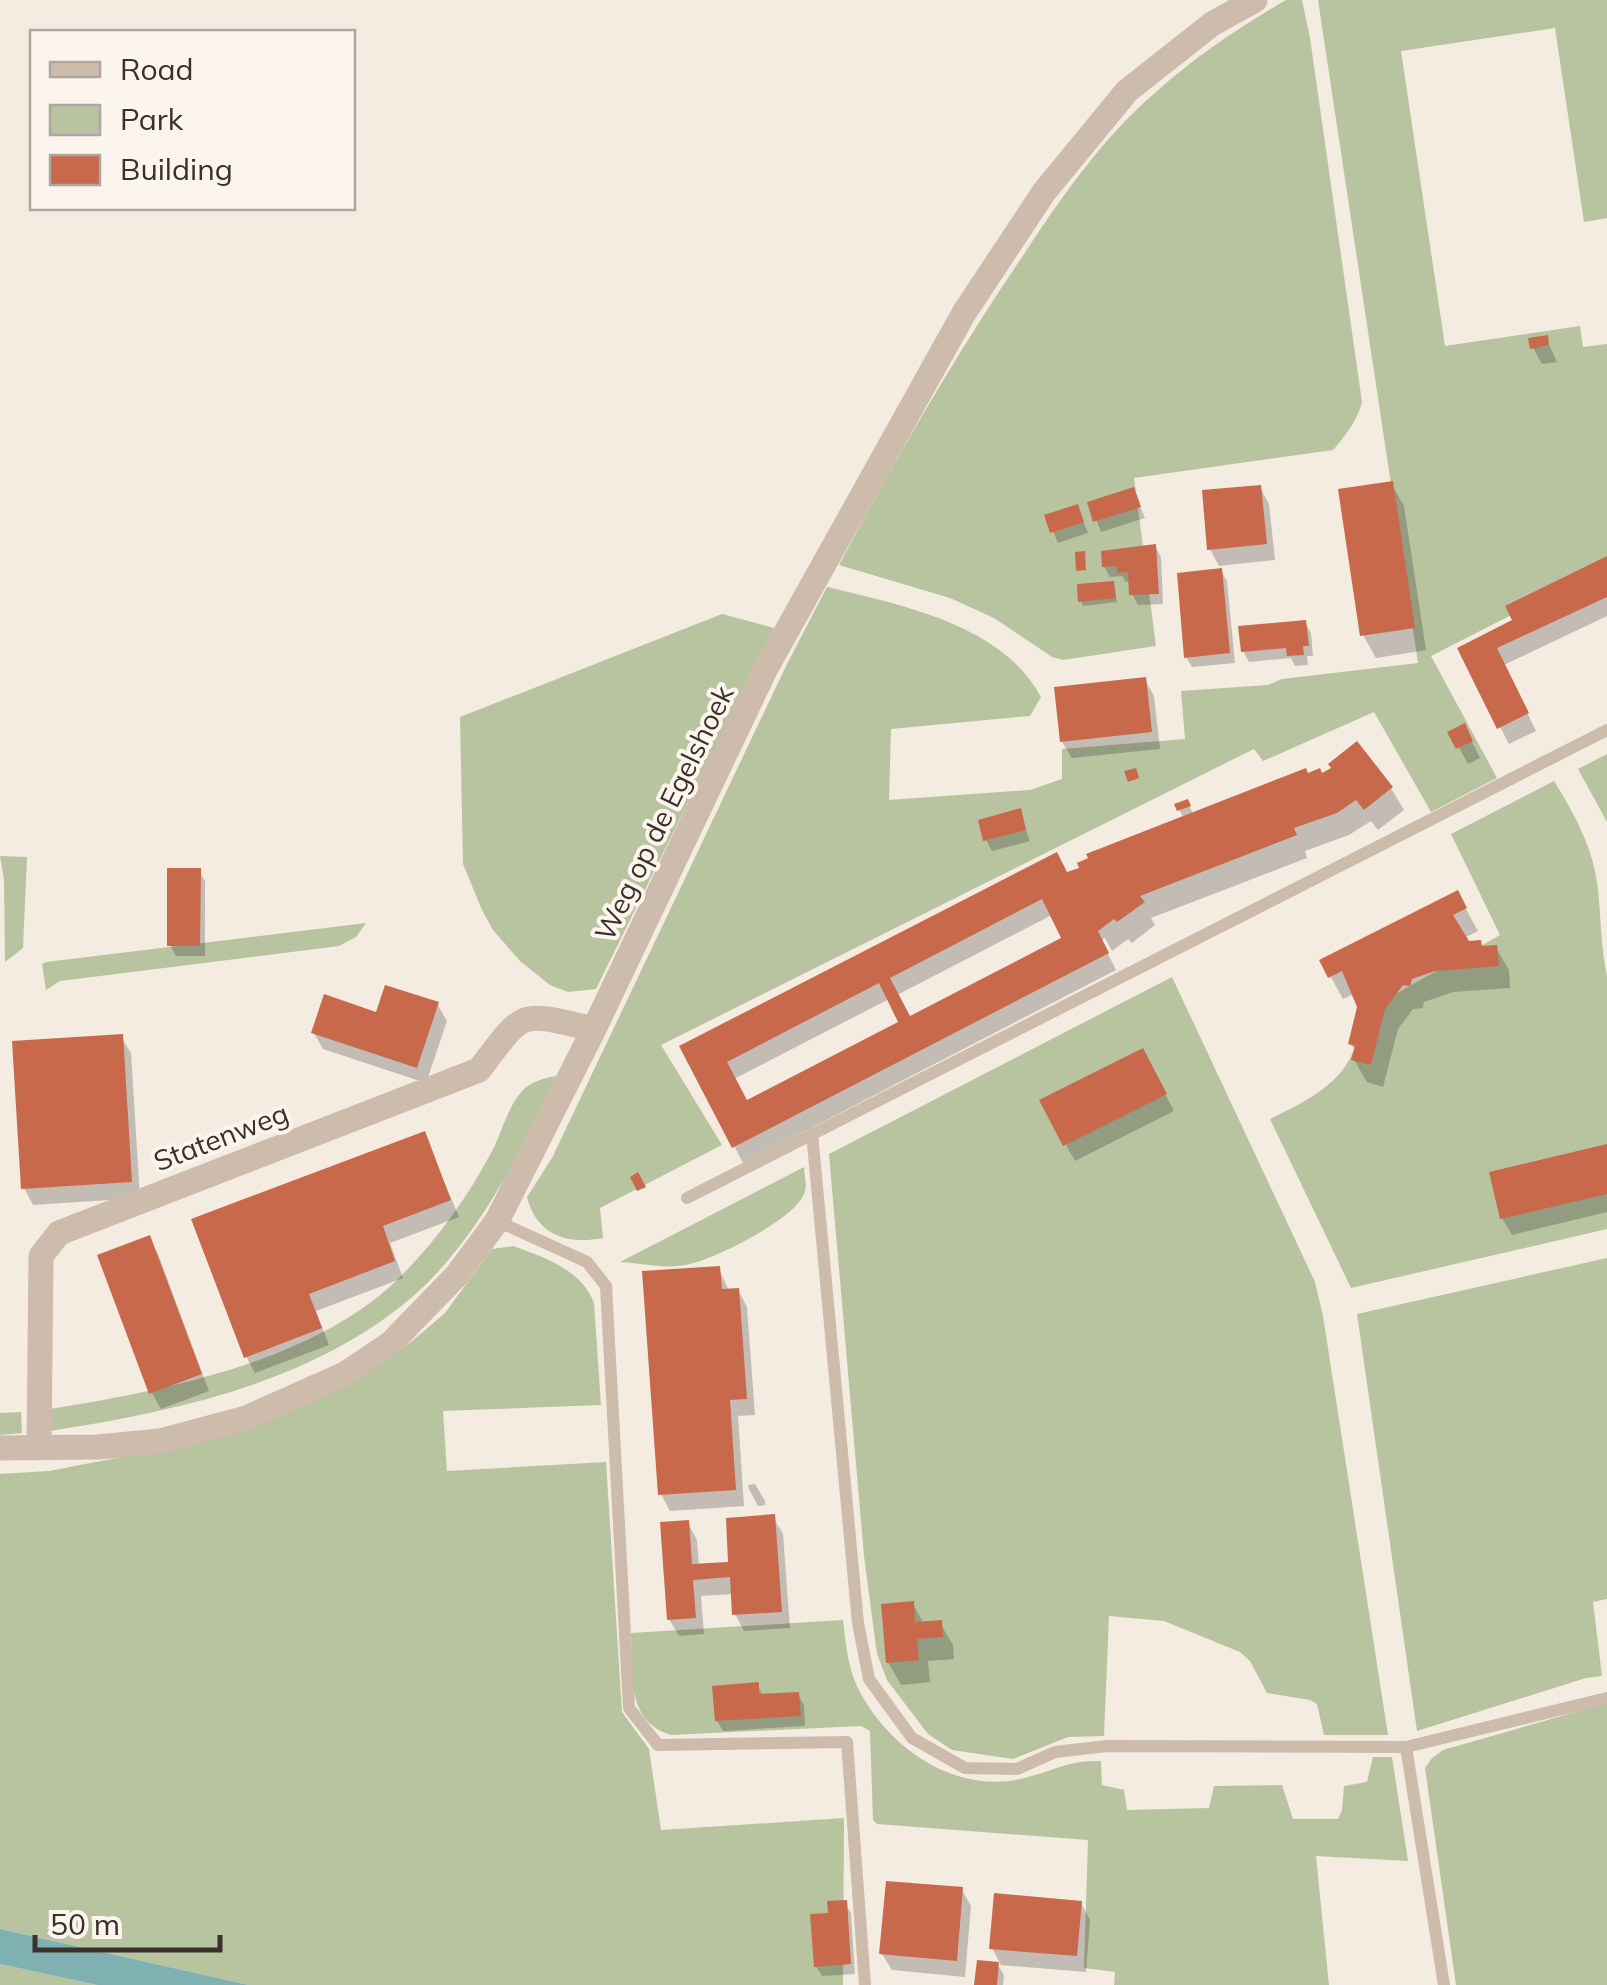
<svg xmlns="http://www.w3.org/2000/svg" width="1607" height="1985" viewBox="0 0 1607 1985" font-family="Mulish,sans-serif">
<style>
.green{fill:#b8c4a0}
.water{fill:#7fb0b2}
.shadow{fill:#0003;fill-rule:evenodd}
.building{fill:#c8694b;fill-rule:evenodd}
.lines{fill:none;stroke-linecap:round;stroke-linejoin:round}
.lane{stroke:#cdbbac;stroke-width:12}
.street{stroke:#cdbbac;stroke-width:25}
.labels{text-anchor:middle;stroke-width:8;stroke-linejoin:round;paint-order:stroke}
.street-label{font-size:28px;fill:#3b302b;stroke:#fbf5ee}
</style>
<rect width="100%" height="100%" fill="#f4ebe1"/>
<path class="green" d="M1286 0H1302L1310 38 1362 402C1357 421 1346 435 1333 450L1134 478 1156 646 1063 660 1052 657 994 618 950 598 839 565C895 459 955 356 1022 257 1060 199 1103 137 1156 92 1196 56 1240 27 1286 0Z
M1318 0H1607V218L1584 222 1555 28 1401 51 1445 346 1580 326 1583 347 1607 344V566L1431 656 1497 778 1431 812 1374 712 1263 761 1254 749 661 1045 722 1145 600 1208 603 1238C566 1245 537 1235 527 1197L552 1158 787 664 827 587C901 605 1002 624 1041 697L1030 716 891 729 889 800 1030 790 1062 779V749L1185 739 1181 691 1268 685 1282 679 1418 663Z
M722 614 774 628 596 989 568 992 550 985 520 961 493 930 482 910 463 864 460 717Z
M1607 754V822L1578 769Z
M1554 781C1575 815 1594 849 1598 890 1601 919 1601 947 1607 976V1229L1351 1288 1270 1119C1300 1104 1338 1087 1352 1054 1357 1043 1358 1027 1360 1014L1500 935 1451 834Z
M0 856 27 857 23 948 5 962 4 879Z
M366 923 356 937 339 946 60 981 46 990 42 964 46 962Z
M1172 977 1315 1282 1323 1316 1388 1735H1324L1317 1704 1310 1700 1267 1693 1250 1661 1240 1652 1164 1621 1109 1616 1104 1736 1068 1737 1013 1759 952 1750 928 1734 887 1680 877 1654 864 1556 829 1154Z
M556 1076C521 1154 472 1249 405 1303 305 1384 173 1412 50 1431V1409C162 1391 311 1362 396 1281 434 1244 466 1200 491 1153 502 1133 507 1108 522 1091 530 1082 544 1078 556 1076Z
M804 1167C804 1174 807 1184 805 1191 800 1217 716 1258 690 1264 667 1270 643 1263 620 1262Z
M513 1246C544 1257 582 1270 594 1303L601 1405 443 1411 447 1471 606 1462 622 1712 649 1749 661 1830 844 1818 843 1985H249L0 1929V1474L49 1471 194 1443 365 1373 411 1342 445 1313 492 1249Z
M1607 1258V1599L1593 1602 1602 1676 1586 1678 1417 1731 1357 1314Z
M21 1412 22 1433 0 1435V1413Z
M843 1620C846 1646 848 1671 861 1694 892 1750 955 1793 1020 1779 1052 1772 1066 1760 1101 1761L1102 1785 1124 1790 1127 1810 1209 1808 1214 1786 1282 1785 1293 1819H1338L1342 1810 1344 1786 1367 1782 1373 1757H1392L1408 1861 1316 1856 1329 1985H1114L1115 1972 1084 1968 1088 1840 877 1824 873 1820 870 1731 861 1726 671 1735C625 1721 633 1673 631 1633Z
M1607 1703V1985H1456L1425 1768 1432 1758 1443 1750Z
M0 1964 97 1985H0Z"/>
<path class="water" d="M0 1929 249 1985H97L0 1964Z"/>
<path class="shadow" d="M1546 338 1557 362 1542 364 1533 348Z
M1391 483 1404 506 1426 650 1376 658 1363 635Z
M1260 487 1269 504 1275 560 1219 566 1210 549Z
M1133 490 1145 518 1101 532 1090 503Z
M1077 507 1088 533 1058 543 1047 517Z
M1155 546 1161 557 1163 604 1138 605 1132 594 1131 582H1126L1122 576 1110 577 1104 566Z
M1607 559V616L1504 665 1536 731 1509 744 1460 649 1515 621Z
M1221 571 1227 581 1235 663 1192 667 1186 657Z
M1113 583 1117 602 1083 606 1081 601Z
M1305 622 1311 633 1313 656H1307L1308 665 1295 666 1291 658 1249 662 1243 651Z
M1145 680 1154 696 1160 749 1072 758 1062 742Z
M1464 726 1480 758 1468 764 1451 733Z
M1308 776 1391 788 1404 810 1378 830 1371 821 1349 835 1305 851 1307 858 1151 918 1155 925 1132 943 1128 939 1112 951 1105 938 1101 940 1116 970 743 1163 683 1048 1067 875 1184 819 1177 805 1187 802 1194 815ZM1052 915 1065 939 910 1019 897 995ZM889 999 902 1023 747 1103 734 1079Z
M1019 811 1030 841 992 851 986 840Z
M199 871 205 881V956H176L170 945Z
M1457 893 1478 931 1464 938 1468 944 1480 943 1484 949 1496 948 1509 970 1510 988 1453 992 1424 1002 1423 1008 1413 1009 1398 1029 1383 1087 1367 1082 1354 1060 1356 1052 1351 1044 1360 1007 1354 994 1343 999 1322 961Z
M437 1004 447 1021 426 1083 323 1049 314 1033 378 1015Z
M121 1037 131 1053 140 1198 33 1205 24 1188Z
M1151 1067 1174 1111 1075 1161 1066 1145Z
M424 1134 459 1217 390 1243 403 1278 316 1311 329 1345 255 1373 246 1356Z
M1607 1150V1212L1512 1235 1502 1218 1492 1174Z
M149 1238 158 1254 209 1391 161 1409 152 1393Z
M719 1269 729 1291 738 1290 747 1307 755 1415 738 1416 744 1506 670 1511 661 1494Z
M755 1484 765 1501V1505L758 1506 749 1489 748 1485Z
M773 1517 783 1534 790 1628 744 1631 735 1614 733 1594 701 1596 704 1634 679 1636 669 1619 688 1523 697 1540 699 1566 731 1564Z
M913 1604 924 1624 940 1623 953 1645 954 1659 928 1661 930 1682 901 1685 888 1662Z
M757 1685 764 1697 798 1695 804 1705 805 1726 723 1731 717 1721Z
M962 1890 971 1906 965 1977 892 1970 882 1954Z
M845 1903 851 1913 855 1974 822 1976 816 1966 830 1915Z
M1081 1903 1090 1920 1086 1972 1001 1965 992 1948Z
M998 1965 1004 1975 1003 1985H976Z"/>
<path class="building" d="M1548 335 1549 345 1530 349 1528 338Z
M1393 481 1415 628 1360 636 1338 489Z
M1261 485 1267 544 1207 550 1202 490Z
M1134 487 1141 507 1093 522 1087 502Z
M1078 504 1084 522 1050 533 1044 515Z
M1156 544 1159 594 1129 595 1128 572 1117 573V566L1102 567 1101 551Z
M1085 551 1086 570 1076 571 1075 552Z
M1607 556V597L1497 648 1529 713 1497 729 1457 648 1512 620 1505 606Z
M1222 568 1230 653 1184 658 1177 573Z
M1114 581 1116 598 1078 602 1077 584Z
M1306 620 1309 646H1303L1304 655 1287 656 1286 648 1241 652 1238 626Z
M1146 677 1152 732 1060 742 1054 687Z
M1465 723 1473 741 1456 749 1447 732Z
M1357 741 1393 787 1364 810 1356 800 1337 813 1294 828 1297 835 1140 896 1145 902 1117 922 1114 919 1098 931 1109 953 732 1148 679 1046 1057 852 1067 872 1079 868 1077 863 1088 858 1086 854 1306 768 1308 773 1320 768 1322 773 1331 768 1328 764ZM1042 899 1061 938 910 1016 890 978ZM879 983 898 1022 747 1100 727 1062Z
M1136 768 1139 778 1128 782 1124 771Z
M1188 799 1191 806 1177 811 1174 804Z
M1021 808 1026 830 983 841 978 820Z
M167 868H201L200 946H167Z
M1458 890 1467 908 1453 915 1456 920 1469 941 1481 940 1482 946 1497 945 1499 966 1435 971 1412 979 1410 986 1403 985 1385 1009 1371 1065 1351 1060 1355 1046 1348 1044 1357 1007 1342 971 1328 978 1319 960Z
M385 985 439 1002 417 1068 311 1033 324 994 376 1012Z
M123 1034 132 1182 21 1189 12 1041Z
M1143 1048 1167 1094 1063 1146 1039 1100Z
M425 1131 451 1200 383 1226 395 1261 309 1294 322 1328 244 1358 191 1219Z
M1607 1144V1194L1500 1219 1489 1172Z
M638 1172 646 1187 637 1191 630 1177Z
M150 1235 202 1374 149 1394 97 1255Z
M720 1266 722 1289 739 1288 747 1399 730 1400 736 1490 658 1495 642 1271Z
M775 1514 782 1612 732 1615 730 1577 693 1580 696 1618 667 1620 660 1522 689 1520 692 1564 728 1562 726 1518Z
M914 1601 915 1622 942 1620 943 1637 917 1639 919 1660 886 1663 881 1604Z
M759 1682V1694L799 1692 801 1716 715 1721 712 1686Z
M886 1881 963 1887 957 1961 879 1954Z
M994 1893 1082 1901 1077 1956 989 1949Z
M847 1900 851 1964 814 1967 810 1914 828 1913 827 1901Z
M977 1960 999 1962 997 1985H974Z"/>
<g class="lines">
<path class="lane" d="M812 1133 858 1623 869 1679 912 1738 965 1768 1017 1769 1055 1752 1107 1746 1406 1747 1444 1985
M687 1198 1607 730
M497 1221 587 1262 606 1286 629 1708 658 1745 847 1742 865 1985
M1406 1747 1607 1698"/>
<path class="street" d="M0 1448 98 1447 160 1441 246 1418 345 1374 391 1343 457 1275 497 1221 594 1029 765 670 964 313 1044 192 1127 91 1212 24 1255 0
M39 1448 41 1256 59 1233 479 1070C526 1008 518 1012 594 1029"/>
</g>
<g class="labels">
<g class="street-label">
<text transform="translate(664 813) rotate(-64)" y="10">Weg op de Egelshoek</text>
<text transform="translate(221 1137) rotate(-21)" y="10">Statenweg</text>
</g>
</g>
<rect x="30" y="30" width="325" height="180" fill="#fbf5ee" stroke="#aea6a0" stroke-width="2.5"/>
<rect x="50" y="62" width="50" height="15" fill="#cdbbac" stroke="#aea6a0" stroke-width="2.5"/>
<text x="120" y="80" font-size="30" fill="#3b302b">Road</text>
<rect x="50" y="105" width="50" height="30" fill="#b8c4a0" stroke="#aea6a0" stroke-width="2.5"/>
<text x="120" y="130" font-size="30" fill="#3b302b">Park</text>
<rect x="50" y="155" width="50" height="30" fill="#c8694b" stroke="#aea6a0" stroke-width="2.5"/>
<text x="120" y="180" font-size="30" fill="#3b302b">Building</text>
<path d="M35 1935v15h185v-15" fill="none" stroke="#3b302b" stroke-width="5"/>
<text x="50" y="1935" font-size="30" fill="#3b302b" stroke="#fbf5ee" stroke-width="8" paint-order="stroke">50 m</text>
</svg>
